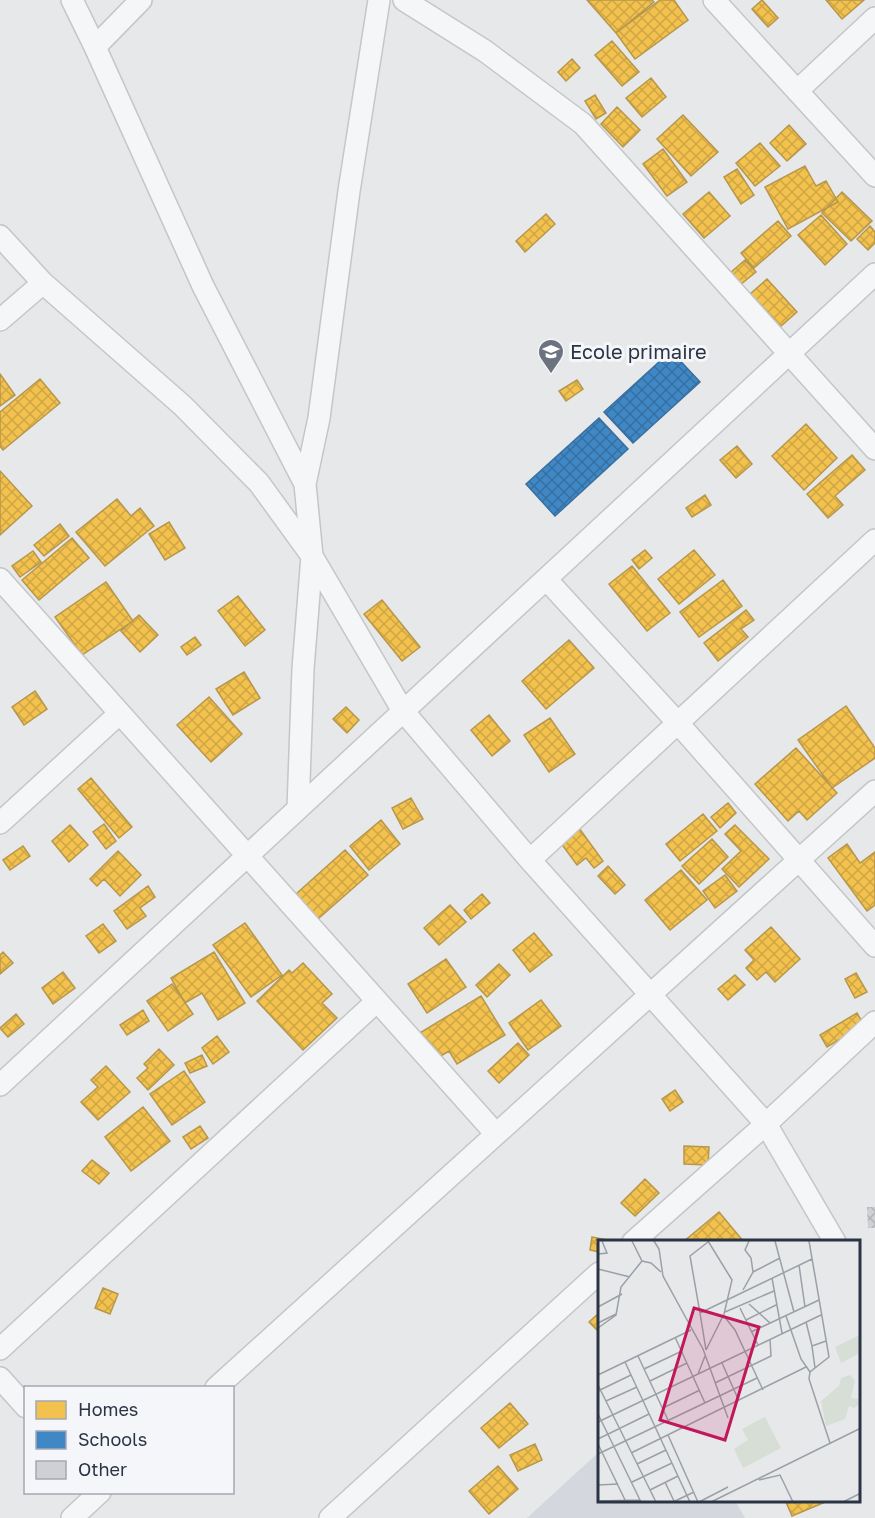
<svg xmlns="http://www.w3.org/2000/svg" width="875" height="1518" viewBox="0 0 875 1518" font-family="'Golos Text',sans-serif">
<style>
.built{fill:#d4d7dd}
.homes{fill:url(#homes-cross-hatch);stroke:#b6974b;stroke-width:1.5}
.schools{fill:url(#schools-cross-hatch);stroke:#396f9f;stroke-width:1.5}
.building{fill:url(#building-cross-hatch)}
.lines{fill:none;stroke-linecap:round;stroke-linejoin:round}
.street-casing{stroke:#c4c6c8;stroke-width:24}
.street{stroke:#f5f6f7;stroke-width:21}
.labels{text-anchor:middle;stroke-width:6;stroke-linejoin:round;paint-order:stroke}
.poi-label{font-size:20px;fill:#2b3445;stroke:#f4f6f9;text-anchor:start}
.inset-road{fill:none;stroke:#9ba0a8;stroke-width:1.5}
.view{fill:#c2185b;fill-opacity:0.15;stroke:#c2185b;stroke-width:3}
.inset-edge{fill:none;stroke:#2b3445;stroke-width:3}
</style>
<defs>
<pattern id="homes-cross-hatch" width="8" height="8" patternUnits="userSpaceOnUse" patternTransform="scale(1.5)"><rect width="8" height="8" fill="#f2c14e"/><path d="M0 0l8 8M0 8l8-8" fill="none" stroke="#d0a645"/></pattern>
<pattern id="schools-cross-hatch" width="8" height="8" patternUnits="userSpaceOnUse" patternTransform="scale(1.5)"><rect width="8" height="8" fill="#3f88c5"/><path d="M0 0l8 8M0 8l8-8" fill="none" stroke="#3570a2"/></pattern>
<pattern id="building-cross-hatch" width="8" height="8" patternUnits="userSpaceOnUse" patternTransform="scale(1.5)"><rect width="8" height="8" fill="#ced0d3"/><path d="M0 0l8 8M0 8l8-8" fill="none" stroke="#b1b3b6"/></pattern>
</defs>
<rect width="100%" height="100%" fill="#e6e8ea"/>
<path class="built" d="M599 1452V1502H736L745 1518H527Z"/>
<path class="homes" d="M587 0H652L654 2 616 33Z
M660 0H674L688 20 635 59 616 33Z
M762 0 778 18 768 27 752 9Z
M826 0H864L842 19Z
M612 41 639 72 622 86 595 55Z
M572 59 580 68 566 81 558 72Z
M651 78 666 97 642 117 626 98Z
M595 95 606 113 596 119 585 101Z
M617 107 640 130 623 147 601 124Z
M683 115 718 152 691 176 657 139Z
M789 125 806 144 787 161 770 143Z
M760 143 780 166 755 186 736 163Z
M663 149 687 182 667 196 643 164Z
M805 166 816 186 826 181 838 202 788 229 765 187Z
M737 169 754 195 741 204 724 177Z
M709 192 730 216 704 238 683 214Z
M842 192 872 221 851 241 822 213Z
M546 214 555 224 525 252 516 241Z
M821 215 847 244 825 265 798 235Z
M778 221 791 236 754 268 741 253Z
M870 226 875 232V243L868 250 857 239Z
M745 260 756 272 740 285 730 273Z
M767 279 797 312 780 327 750 294Z
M0 374 15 395 0 406Z
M40 379 60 403 3 450 0 446V412Z
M577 380 583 389 566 401 559 391Z
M806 424 837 458 804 490 772 456Z
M737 446 752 464 736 478 720 460Z
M852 455 865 470 835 496 843 505 828 518 807 494Z
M0 471 32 506 0 535Z
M705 495 711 505 692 517 686 508Z
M117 499 131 516 140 508 154 526 105 566 76 532Z
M169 522 185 548 165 560 149 534Z
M60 524 69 536 44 556 34 545Z
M72 538 89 558 39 600 22 580Z
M645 550 652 558 639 569 632 560Z
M694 550 715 575 679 604 658 579Z
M33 551 41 562 20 577 12 566Z
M632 566 670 613 647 631 609 584Z
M723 580 742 606 699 637 680 612Z
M106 582 133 621 82 655 55 617Z
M238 596 265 630 245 646 218 611Z
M382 600 420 647 402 661 364 614Z
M746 610 754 620 741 629 748 637 718 661 704 643Z
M139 615 158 635 140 652 121 631Z
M195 637 201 645 187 655 181 647Z
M569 640 594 668 546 709 522 681Z
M244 672 260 698 233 715 216 689Z
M35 691 47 709 24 725 12 707Z
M209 697 242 734 211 762 177 725Z
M846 706 875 748V758L832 788 798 740Z
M346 707 359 720 347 733 333 719Z
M489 715 510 741 492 756 471 730Z
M550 718 575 754 549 772 524 735Z
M796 748 837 793 807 820 799 811 788 821 755 784Z
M91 778 132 827 119 838 78 789Z
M411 798 423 819 403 829 392 808Z
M728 803 736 813 720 828 711 817Z
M703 814 717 831 680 861 666 844Z
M381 820 400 844 369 870 350 846Z
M104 824 116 841 106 849 93 832Z
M70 825 88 845 69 862 52 841Z
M735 825 769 859 739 887 722 869 741 851 725 834Z
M579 828 603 861 594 868 586 858 577 865 560 842Z
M712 839 728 857 699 884 682 866Z
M847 844 860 863 875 852V905L867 911 828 858Z
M23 846 30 856 10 870 3 860Z
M345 850 368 875 318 919 296 894Z
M118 851 141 875 120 896 104 879 97 886 90 879Z
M608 866 625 885 615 894 598 876Z
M681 870 707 900 670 930 645 900Z
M725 875 737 891 715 908 703 891Z
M148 886 155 897 140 908 146 916 127 929 114 911Z
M482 894 490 903 471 919 464 910Z
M450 905 466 922 439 945 424 928Z
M245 923 282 975 251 997 213 945Z
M103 924 116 941 99 953 86 936Z
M771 927 800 959 775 982 766 972 757 980 746 968 754 960 745 950Z
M534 933 552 955 530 972 513 950Z
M3 952 13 963 0 974V955Z
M214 952 245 1003 218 1020 202 993 185 1003 171 978Z
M446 959 466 987 427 1013 408 984Z
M303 963 332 994 322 1003 337 1018 303 1050 257 1001 289 970 292 973Z
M499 964 510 975 487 997 476 985Z
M63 972 75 988 53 1004 42 988Z
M856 973 867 992 855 998 845 979Z
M735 975 745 985 728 1000 718 989Z
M172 984 193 1014 168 1031 147 1001Z
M481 996 505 1035 457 1064 449 1051 434 1060 418 1034Z
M541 1000 561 1026 528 1050 509 1023Z
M143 1010 149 1021 127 1035 120 1025Z
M857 1013 864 1025 827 1047 820 1035Z
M16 1014 24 1024 8 1037 0 1028Z
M217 1036 229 1052 213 1064 202 1048Z
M518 1043 529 1055 499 1083 488 1071Z
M159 1049 174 1065 148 1090 137 1078 148 1068 144 1064Z
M202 1055 207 1066 190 1073 185 1063Z
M106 1066 130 1092 98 1120 81 1102 98 1087 91 1080Z
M184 1071 205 1102 172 1125 150 1094Z
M675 1090 683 1102 670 1111 662 1099Z
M143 1107 170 1141 131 1171 105 1137Z
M200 1126 208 1138 191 1149 183 1137Z
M684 1146 709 1147 708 1165 684 1164Z
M92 1160 109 1173 99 1184 82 1171Z
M645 1179 659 1193 635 1216 621 1203Z
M719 1212 744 1242H683Z
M592 1237 608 1240V1242H599V1252L590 1250Z
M103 1288 118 1294 110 1314 95 1308Z
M599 1313V1332L589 1322Z
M510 1403 528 1424 499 1448 481 1428Z
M535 1444 542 1460 518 1471 510 1455Z
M498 1466 518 1489 489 1514 469 1491Z
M786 1502H822L823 1503 792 1516Z"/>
<path class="schools" d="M671 351 700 382 633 443 604 412Z
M599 418 628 449 555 516 526 484Z"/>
<path class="building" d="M867 1207H875V1228H868Z"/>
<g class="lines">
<defs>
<path id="street" d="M72 0 95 47
M141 0 95 47 203 286 305 484
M404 0 485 51 583 124 875 449
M714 0 875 176
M797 91 875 18
M0 236 43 283 183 406 259 483 312 556 403 711 530 860 766 1124 835 1242
M0 320 43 283
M0 579 496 1134
M546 579 677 722 875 946
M298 809 303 669 312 556 305 484 319 418 349 191 379 0
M0 823 120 713
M530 860 875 540
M0 1085 875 274
M633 1242 766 1124 875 1022
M0 1349 377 1001
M0 1378 26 1407
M216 1388 875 791
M72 1518 100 1492
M330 1518 599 1273"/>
</defs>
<use href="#street" class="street-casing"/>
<use href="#street" class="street"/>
</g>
<defs>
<symbol id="school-pin" viewBox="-11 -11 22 30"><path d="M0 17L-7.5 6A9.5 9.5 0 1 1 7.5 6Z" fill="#6c737f" stroke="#f4f6f9"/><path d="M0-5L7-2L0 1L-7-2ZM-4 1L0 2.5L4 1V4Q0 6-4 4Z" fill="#fff"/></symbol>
</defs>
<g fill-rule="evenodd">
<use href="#school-pin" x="536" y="337" width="30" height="40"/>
</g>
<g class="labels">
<g class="poi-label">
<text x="570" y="359">Ecole primaire</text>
</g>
</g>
<g transform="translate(598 1240)">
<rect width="262" height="262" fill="#e6e8ea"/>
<path d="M252 135 257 141 253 158 261 159 262 164 256 168 251 166 247 179 228 186 223 161 241 146 243 138Z" fill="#d6ded6"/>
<path d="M262 95V113L243 123 237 107ZM167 177 183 208 145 228 136 209 150 200 144 189Z" fill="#d6ded6"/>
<path class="inset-road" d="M34 1 44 21 53 23 63 32M56 1 61 9 65 36 105 109 130 178M177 1 196 72M211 1 231 117 212 132 211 139 232 203M0 14 9 13 4 1M201 25 207 67M0 29 32 37M155 32 182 18M174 38 184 93M145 50 155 32 153 18 147 10 151 1M151 64 172 83M0 67 24 54M142 68 160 105M127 72 176 51M102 73 92 16 110 2M125 75 137 90 165 150M188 76 203 119 212 132M148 80 178 65M208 82 214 106M0 83 18 74M0 88 18 75 23 47 44 21M153 92 221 60M77 97 107 163M108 110 102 73 214 19M108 110 126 74 134 40 110 1M40 116 70 180M27 122 92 262M124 123 141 161M217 128 214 106 228 101M46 129 84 111M100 134 107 116M0 135 93 90M52 141 89 123M117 143 173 116 172 99M0 145 58 262M0 151 33 135M8 161 39 147M65 168 102 150M0 174 43 262M0 182 223 75M70 195 100 262M0 199 51 174M0 204 28 262M33 213 208 127M0 214 159 138M39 224 68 210M161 240 182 235 195 262M34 242 74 223M67 242 76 261M0 245 20 244M52 250 80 236M0 261 42 260M75 262 96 252M101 262 130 247M113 262 263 188M245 262 263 253"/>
<path class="view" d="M96 68 161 87 127 200 62 180Z"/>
<rect width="262" height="262" class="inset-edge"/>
</g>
<rect x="24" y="1386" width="210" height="108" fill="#f4f6f9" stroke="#a4a8b1" stroke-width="1.5"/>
<rect x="36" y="1401" width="30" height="18" fill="#f2c14e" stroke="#a4a8b1" stroke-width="1.5"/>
<text x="78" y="1416" font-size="18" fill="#2b3445">Homes</text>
<rect x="36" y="1431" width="30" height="18" fill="#3f88c5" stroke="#a4a8b1" stroke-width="1.5"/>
<text x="78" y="1446" font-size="18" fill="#2b3445">Schools</text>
<rect x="36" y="1461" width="30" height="18" fill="#ced0d3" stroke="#a4a8b1" stroke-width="1.5"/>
<text x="78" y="1476" font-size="18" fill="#2b3445">Other</text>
</svg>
